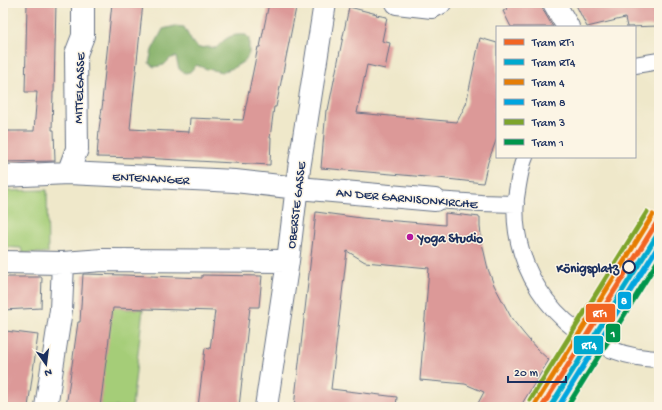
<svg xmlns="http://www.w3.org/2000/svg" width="662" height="410" viewBox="0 0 662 410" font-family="'Gochi Hand',sans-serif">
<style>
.green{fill:#a5cd78;stroke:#607e6b}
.forest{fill:#84b068;stroke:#507063}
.building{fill:#dc9998}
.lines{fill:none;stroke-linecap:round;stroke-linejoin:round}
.pedestrian-casing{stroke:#657084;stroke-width:18}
.minor-casing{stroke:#657084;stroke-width:24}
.pedestrian{stroke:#fff;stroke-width:16}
.minor{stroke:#fff;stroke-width:22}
.tram-1-casing{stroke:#fcf5e5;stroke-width:8}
.tram-2-casing{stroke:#fcf5e5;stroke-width:8}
.tram-3-casing{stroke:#fcf5e5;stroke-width:8}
.tram-4-casing{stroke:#fcf5e5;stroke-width:8}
.tram-5-casing{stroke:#fcf5e5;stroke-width:8}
.tram-6-casing{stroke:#fcf5e5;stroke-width:8}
.tram-1{stroke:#f26522;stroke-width:5}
.tram-2{stroke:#00a9ce;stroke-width:5}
.tram-3{stroke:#e57d05;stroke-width:5}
.tram-4{stroke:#00a5df;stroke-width:5}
.tram-5{stroke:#7da42c;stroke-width:5}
.tram-6{stroke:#00954b;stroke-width:5}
.poi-dot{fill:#b5179e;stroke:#fcf5e5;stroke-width:1.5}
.stop-dot{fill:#fcf5e5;stroke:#1b2f5e;stroke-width:2}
.labels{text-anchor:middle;stroke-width:3;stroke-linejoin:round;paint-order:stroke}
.street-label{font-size:13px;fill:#1b2f5e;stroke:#fcf5e5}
.poi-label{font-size:13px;font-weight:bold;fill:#1b2f5e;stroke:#fcf5e5;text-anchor:start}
.stop-label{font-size:13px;font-weight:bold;fill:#1b2f5e;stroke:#fcf5e5;text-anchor:end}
.line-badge{stroke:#fcf5e5;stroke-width:1.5}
.badge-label{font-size:11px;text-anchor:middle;font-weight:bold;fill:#fff}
</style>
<rect width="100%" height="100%" fill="#fcf5e5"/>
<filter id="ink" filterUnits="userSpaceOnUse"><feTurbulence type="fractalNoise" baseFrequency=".025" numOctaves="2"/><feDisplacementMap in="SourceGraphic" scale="8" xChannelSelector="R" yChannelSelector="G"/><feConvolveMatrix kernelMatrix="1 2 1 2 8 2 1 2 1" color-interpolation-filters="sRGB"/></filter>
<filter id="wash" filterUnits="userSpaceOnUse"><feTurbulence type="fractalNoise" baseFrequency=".012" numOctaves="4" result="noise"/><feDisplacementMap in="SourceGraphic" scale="16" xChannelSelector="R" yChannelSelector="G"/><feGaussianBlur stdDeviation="0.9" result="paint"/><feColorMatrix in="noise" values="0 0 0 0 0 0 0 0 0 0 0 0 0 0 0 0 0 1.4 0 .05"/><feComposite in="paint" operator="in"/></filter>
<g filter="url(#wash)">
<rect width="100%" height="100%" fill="#efe8ca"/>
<path class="green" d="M47 190 48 253H23L21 248 3 247V191Z
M107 303 123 309H143L132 407H100Z"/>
<path class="forest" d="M175 26 184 27 192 42 199 48 208 47 216 48C227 37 230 34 246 35L249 39V53L246 60 233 68 222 72 207 69 196 65 190 72 185 73 179 69 176 57 171 58 164 65 154 67 149 63 152 50 163 29Z"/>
<g id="blocks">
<path class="building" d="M27 3H56L54 92H53L52 130H54L55 161 3 162V131H34L37 92H25Z
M112 3H143L130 129 189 132 190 118 243 120 258 47H260L269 3H297L276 107H274L270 138H271L270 165 142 158 97 157 99 129 103 101H102Z
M503 3H539L553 27H511L503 11 507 9Z
M575 3H659V26L627 27 625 18 587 27Z
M349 7 377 14 376 15 387 17 382 41 390 43 385 69 367 65 357 113 457 122 466 104 480 38 497 43V138L488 162 483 183 438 178 321 168 326 110H328Z
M316 212 361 218 445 225V213L480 217V227L482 243 488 269 494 285 512 319 524 334 536 348 549 360 520 407H476L484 392 465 384 420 380 429 268 365 262 347 251 331 389 397 397 396 407H294Z
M83 274 125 275 202 278V275L262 276 259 307H250L239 407H198L205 348 210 349 215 311 113 308 100 407H66L78 322H80Z
M3 277H42L41 308 3 310Z
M6 331 38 335 28 407H3V356Z"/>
</g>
</g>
<g filter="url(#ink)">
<use href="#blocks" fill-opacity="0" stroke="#657084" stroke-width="1"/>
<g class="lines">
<defs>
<path id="pedestrian" d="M635 65 659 61
M525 157C520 168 518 186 516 198 509 273 564 344 638 357 645 358 652 359 659 359
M435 200 481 203 516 204
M547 407 659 228"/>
<path id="minor" d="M397 3 432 7 440 3
M554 3 568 27
M68 173 77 149 76 54 83 36V3
M3 176 68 173 235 181 298 188 435 200
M3 262 63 263 103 260 288 261
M46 407 61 310 63 263
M266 407 288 261 299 169 325 3"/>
</defs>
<use href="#pedestrian" class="pedestrian-casing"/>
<use href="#minor" class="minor-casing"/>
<use href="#pedestrian" class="pedestrian"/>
<use href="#minor" class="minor"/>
<defs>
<path id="tram-1" d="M542 407 659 219"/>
<path id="tram-2" d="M550 407 659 232"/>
<path id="tram-3" d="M536 403 653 215"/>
<path id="tram-4" d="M558 407 659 245"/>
<path id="tram-5" d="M530 400 647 212"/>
<path id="tram-6" d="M567 407 659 259"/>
</defs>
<use href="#tram-1" class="tram-1-casing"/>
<use href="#tram-2" class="tram-2-casing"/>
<use href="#tram-3" class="tram-3-casing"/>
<use href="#tram-4" class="tram-4-casing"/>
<use href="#tram-5" class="tram-5-casing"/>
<use href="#tram-6" class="tram-6-casing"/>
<use href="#tram-1" class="tram-1"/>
<use href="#tram-2" class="tram-2"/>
<use href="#tram-3" class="tram-3"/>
<use href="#tram-4" class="tram-4"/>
<use href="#tram-5" class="tram-5"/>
<use href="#tram-6" class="tram-6"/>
</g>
</g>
<circle class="poi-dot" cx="410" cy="237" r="4"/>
<circle class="stop-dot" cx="629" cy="267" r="6"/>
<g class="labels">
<g class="street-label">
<text transform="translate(78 88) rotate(-88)" y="5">MITTELGASSE</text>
<text transform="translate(151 177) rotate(3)" y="5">ENTENANGER</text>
<text transform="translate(407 197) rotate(5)" y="5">AN DER GARNISONKIRCHE</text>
<text transform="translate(295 205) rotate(-83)" y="5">OBERSTE GASSE</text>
</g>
<g class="poi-label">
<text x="418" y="242">Yoga Studio</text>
</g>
<g class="stop-label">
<text x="619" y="272">Königsplatz</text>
</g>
</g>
<g class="line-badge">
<rect x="617" y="291" width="15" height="19" rx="4" fill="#00a5df"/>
<rect x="585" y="303" width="31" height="20" rx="4" fill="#f26522"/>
<rect x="605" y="323" width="16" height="20" rx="4" fill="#00954b"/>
<rect x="573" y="335" width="31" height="20" rx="4" fill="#00a9ce"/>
</g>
<g class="badge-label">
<text x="624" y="304">8</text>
<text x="600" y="317">RT1</text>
<text x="613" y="337">1</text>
<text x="589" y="349">RT4</text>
</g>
<rect width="662" height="410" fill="none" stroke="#fcf5e5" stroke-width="16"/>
<rect x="496" y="26" width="140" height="132" fill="#fcf5e5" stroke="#a2a6af"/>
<rect x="504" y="39" width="20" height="6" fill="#f26522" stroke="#a2a6af"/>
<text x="532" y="46" font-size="12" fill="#1b2f5e">Tram RT1</text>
<rect x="504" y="59" width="20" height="6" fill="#00a9ce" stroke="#a2a6af"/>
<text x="532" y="66" font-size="12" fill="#1b2f5e">Tram RT4</text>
<rect x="504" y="79" width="20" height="6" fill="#e57d05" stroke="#a2a6af"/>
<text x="532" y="86" font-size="12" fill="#1b2f5e">Tram 4</text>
<rect x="504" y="99" width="20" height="6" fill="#00a5df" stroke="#a2a6af"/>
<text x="532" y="106" font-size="12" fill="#1b2f5e">Tram 8</text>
<rect x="504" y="119" width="20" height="6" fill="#7da42c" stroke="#a2a6af"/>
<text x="532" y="126" font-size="12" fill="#1b2f5e">Tram 3</text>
<rect x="504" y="139" width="20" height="6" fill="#00954b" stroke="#a2a6af"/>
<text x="532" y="146" font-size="12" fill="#1b2f5e">Tram 1</text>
<g transform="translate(46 364) rotate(166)" stroke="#fcf5e5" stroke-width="3" paint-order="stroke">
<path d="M0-3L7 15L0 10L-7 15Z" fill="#1b2f5e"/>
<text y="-6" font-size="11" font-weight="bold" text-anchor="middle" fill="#1b2f5e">N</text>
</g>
<path d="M508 376v6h58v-6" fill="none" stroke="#1b2f5e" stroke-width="2"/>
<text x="514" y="376" font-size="12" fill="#1b2f5e" stroke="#fcf5e5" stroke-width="3" paint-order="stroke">20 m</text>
</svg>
